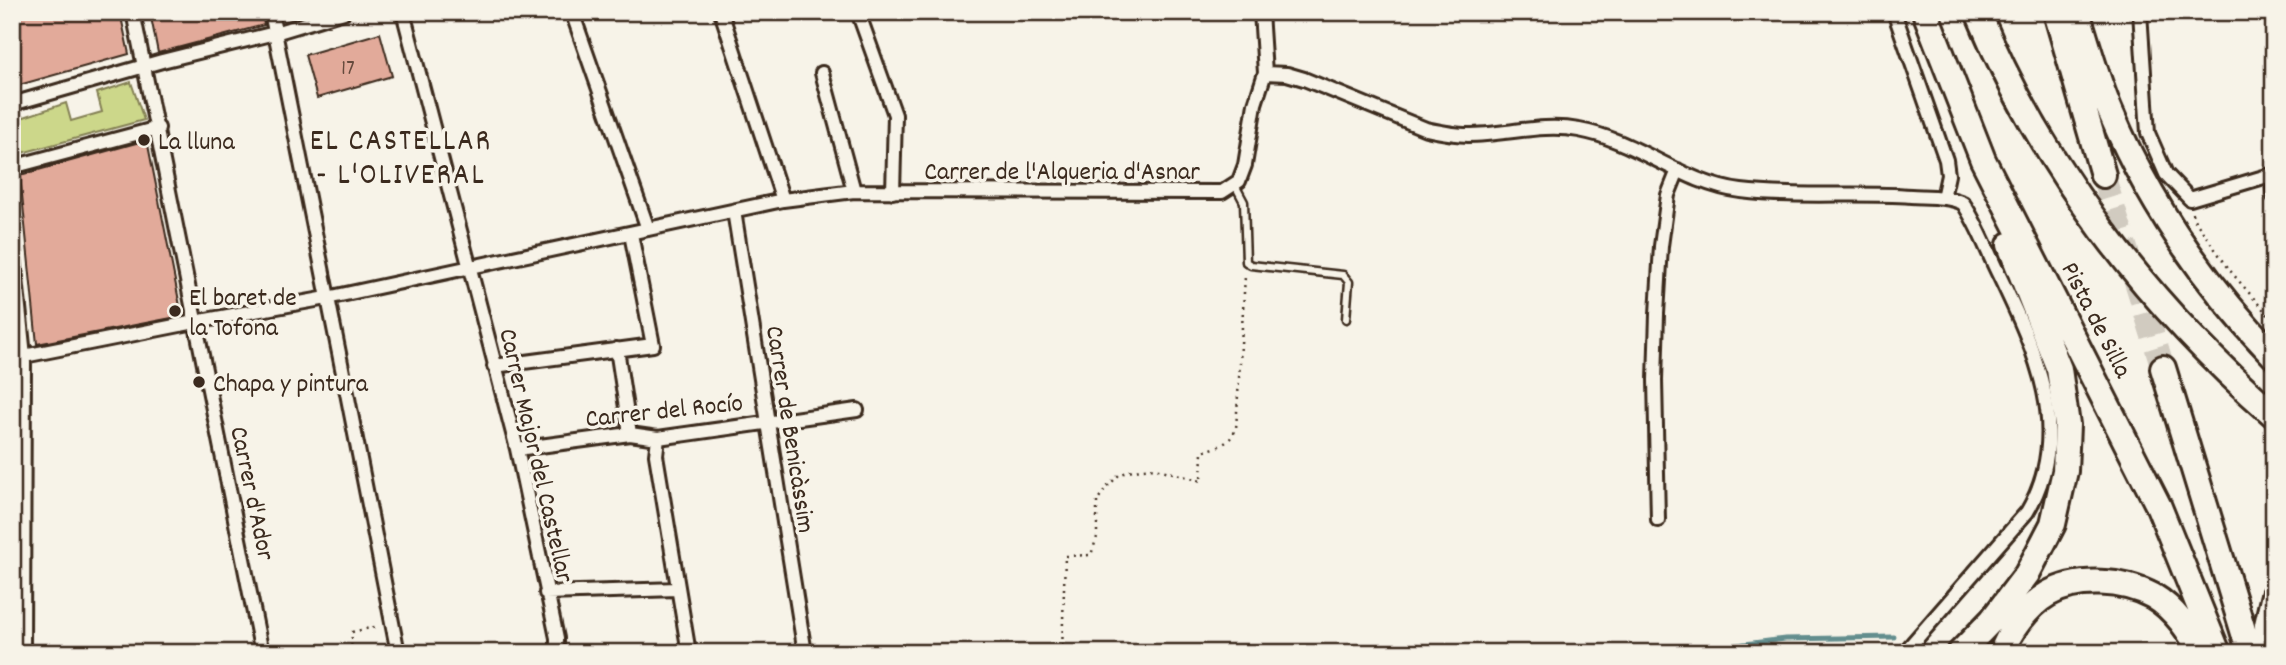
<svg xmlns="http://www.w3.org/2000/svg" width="2286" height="665" viewBox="0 0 2286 665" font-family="Dekko,sans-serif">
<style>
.green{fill:#ccd78a;stroke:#848054;stroke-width:2}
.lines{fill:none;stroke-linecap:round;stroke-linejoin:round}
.stream{stroke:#648e8e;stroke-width:5}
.building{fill:#e2aa9a;stroke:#3b2a1e;stroke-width:2}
.highway-tunnel{stroke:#d1cbc0;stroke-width:24;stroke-dasharray:24 12;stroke-linecap:butt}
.lane-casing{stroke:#3b2a1e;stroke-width:11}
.street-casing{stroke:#3b2a1e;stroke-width:18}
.highway-casing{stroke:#3b2a1e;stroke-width:30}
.path{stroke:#3b2a1e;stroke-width:2.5;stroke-dasharray:2 5;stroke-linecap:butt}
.lane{stroke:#f7f3e8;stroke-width:6}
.street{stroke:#f7f3e8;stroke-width:12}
.highway{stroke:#f7f3e8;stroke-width:24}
.poi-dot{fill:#3b2a1e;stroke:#f7f3e8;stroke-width:2.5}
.labels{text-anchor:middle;stroke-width:7;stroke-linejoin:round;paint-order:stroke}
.number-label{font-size:23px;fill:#654a3d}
.poi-label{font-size:26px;fill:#3b2a1e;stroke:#f7f3e8;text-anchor:start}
.street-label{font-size:26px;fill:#3b2a1e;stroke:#f7f3e8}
.quarter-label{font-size:30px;letter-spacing:2px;fill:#3b2a1e;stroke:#f7f3e8}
</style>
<rect width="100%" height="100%" fill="#f7f3e8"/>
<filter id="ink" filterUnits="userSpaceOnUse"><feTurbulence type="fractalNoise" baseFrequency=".0143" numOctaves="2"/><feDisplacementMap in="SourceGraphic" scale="14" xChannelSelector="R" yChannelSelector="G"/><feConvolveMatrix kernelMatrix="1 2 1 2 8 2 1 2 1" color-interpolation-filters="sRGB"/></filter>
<g filter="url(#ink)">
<path class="green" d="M131 82 144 120 18 154 15 120 66 103 71 121 102 112 97 93Z"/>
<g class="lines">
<path class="stream" d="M1672 653 1785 639 1894 637"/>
</g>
<path class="building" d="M12 12H120L129 54 12 87Z
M150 12H262L264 25 158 53Z
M380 33 392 76 317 98 305 55Z
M147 140 182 316 37 344 20 175Z"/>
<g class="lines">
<path class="highway-tunnel" d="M2103 175 2163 368"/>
<defs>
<path id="lane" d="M1235 185 1244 202 1246 262 1251 265 1343 275 1349 282 1346 319"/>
<path id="street" d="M133 12 262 653
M271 12C313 226 357 439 398 653
M403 12 517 449 557 638V653
M572 12 648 229
M721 12 783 200
M858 12 895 115 893 192
M1894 12 1946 160 1948 175 1943 198
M2140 12 2148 133 2166 174 2190 199 2274 174
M822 73 854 191
M1265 73 1287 74 1304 79 1426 129C1440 132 1454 135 1468 135 1505 135 1542 123 1579 130 1637 140 1683 184 1741 191 1798 198 1855 192 1911 196 1928 197 1947 196 1963 203 1978 225 1987 251 1999 275 2035 350 2074 433 2027 512L1904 653
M12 104 162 61 275 33 344 12
M12 167 158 128
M2271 175 2274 196
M734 211 805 653
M12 239 24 356 23 653
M617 349 630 434
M24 356 195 322 327 298 783 200 854 191 1222 192 1239 181 1245 165 1255 104 1265 73 1261 12
M494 366 653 345 631 234
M658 438 656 455 689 653
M517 449 630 434 658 438 857 410
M1658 520 1655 380 1657 314 1661 246 1668 195 1678 170
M546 593 678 589"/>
<path id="highway" d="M1925 12 1983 160 2159 507 2218 653
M1978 12C2042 168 2148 305 2274 415
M2056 12 2103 175
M2077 12C2088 46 2097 81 2111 113 2149 203 2207 286 2274 356
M2163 368 2250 653
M1960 653 1992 620 2027 574 2053 524 2065 471 2067 425 2059 369 2010 245
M2002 653C2008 632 2029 605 2048 594 2078 577 2123 580 2153 596 2175 609 2189 631 2202 653
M2268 653 2267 625 2274 595"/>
</defs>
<use href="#lane" class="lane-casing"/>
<use href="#street" class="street-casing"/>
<use href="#highway" class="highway-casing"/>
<path class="path" d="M2192 213 2193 218 2232 273 2274 322
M351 653 352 632 379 626
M1062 653 1065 556 1091 555 1097 537V501L1105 489 1119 475 1132 470 1155 468 1201 481 1202 452C1217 447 1229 445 1236 429L1245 276"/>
<use href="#lane" class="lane"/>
<use href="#street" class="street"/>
<use href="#highway" class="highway"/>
</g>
</g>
<g class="poi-dot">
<circle cx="144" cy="140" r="7"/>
<circle cx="175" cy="311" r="7"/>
<circle cx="199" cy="382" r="7"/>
</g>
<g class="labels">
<g class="number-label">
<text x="348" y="74">17</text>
</g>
<g class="poi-label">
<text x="158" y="149">La lluna</text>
<text x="189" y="305">El baret de<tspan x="189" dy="30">la Tofona</tspan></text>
<text x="213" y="391">Chapa y pintura</text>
</g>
<g class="street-label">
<text x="1062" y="179">Carrer de l'Alqueria d'Asnar</text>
<text transform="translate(2098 319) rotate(63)" y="9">Pista de Silla</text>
<text transform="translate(664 409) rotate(-6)" y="9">Carrer del Rocío</text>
<text transform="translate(792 429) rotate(81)" y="9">Carrer de Benicàssim</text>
<text transform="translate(538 455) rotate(77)" y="9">Carrer Major del Castellar</text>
<text transform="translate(254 493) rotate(78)" y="9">Carrer d'Ador</text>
</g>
<g class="quarter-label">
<text x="401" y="149">EL CASTELLAR<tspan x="401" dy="34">- L'OLIVERAL</tspan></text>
</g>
</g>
<rect width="2286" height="665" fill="none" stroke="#f7f3e8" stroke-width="42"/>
<rect x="21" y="21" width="2244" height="623" fill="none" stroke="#3b2a1e" stroke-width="2.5" filter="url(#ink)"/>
</svg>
